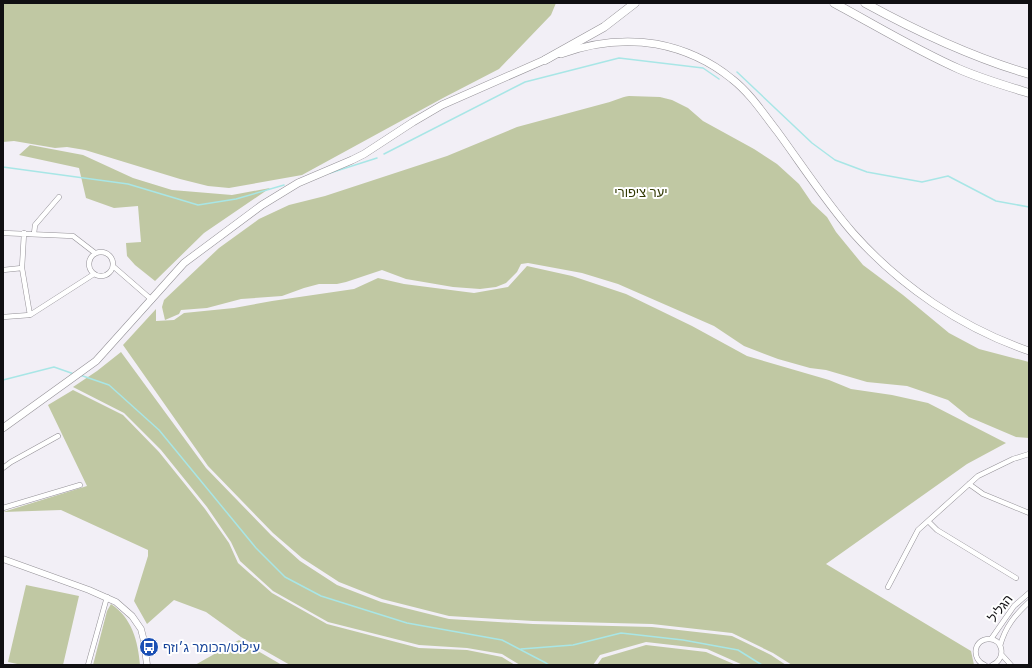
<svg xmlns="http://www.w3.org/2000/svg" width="1032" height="668" viewBox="0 0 1032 668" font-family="Helvetica,Heebo,sans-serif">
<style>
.green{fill:#c0c8a3}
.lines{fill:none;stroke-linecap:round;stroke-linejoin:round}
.stream{stroke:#a8e6e6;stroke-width:1.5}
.minor-casing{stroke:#949197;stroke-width:5.5}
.tertiary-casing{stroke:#949197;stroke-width:7}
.secondary-casing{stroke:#949197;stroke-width:8}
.trunk-casing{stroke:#949197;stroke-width:9}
.minor{stroke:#fff;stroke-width:4.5}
.tertiary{stroke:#fff;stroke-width:6}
.secondary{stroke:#fff;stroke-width:7}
.trunk{stroke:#fff;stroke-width:8}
.labels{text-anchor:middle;stroke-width:4;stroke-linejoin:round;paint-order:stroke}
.park-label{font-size:13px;fill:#333b05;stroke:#fff}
.street-label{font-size:13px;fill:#100f12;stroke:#fff}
.transit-label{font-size:13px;fill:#164399;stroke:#fff;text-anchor:start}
</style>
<rect width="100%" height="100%" fill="#f2eff6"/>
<path class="green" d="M3 3H556L551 15 499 69 443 98 302 175 229 188 208 186 180 179 85 150 67 147 55 148 14 141 3 142Z
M629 96 660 97 672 100 688 108 703 121 754 149 777 164 799 184 812 203 827 217 836 232 863 265 903 295 949 333 979 349 1029 362V438L1016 437 969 417 948 400 907 386 867 382 826 370 810 368 778 359 744 346 714 326 618 284 582 273 528 263 521 264 517 272 506 283 496 287 480 289 453 287 406 279 382 270 346 282 337 284H319L304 288 282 296 241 299 207 308 181 310 179 314 165 320 162 307 164 300 219 248 259 219 289 205 325 196 447 156 517 127 606 103C614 101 621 97 629 96Z
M30 145 83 155 133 178 172 190 232 195 270 188 204 233 155 281 135 265 127 256 126 243 141 242 138 206 114 208 86 198 79 168 19 155Z
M527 266 572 276 626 294 692 326 747 356 829 380 851 389 892 395 928 403 1006 443 967 464 826 564 971 651 974 665H792L773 653 732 633 652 624 533 621 449 616 382 599 339 582 302 558 273 533 208 466 123 345 156 309V321L174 320 184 313 234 308 272 301 354 289 378 278 404 284 474 293 508 287Z
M121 352 206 468 271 535 300 561 337 585 381 602 449 619 533 624 652 627 732 636 771 655 786 665H743L707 649 646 642 600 655 593 665H520L502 654 467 648 419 645 328 622 273 591 240 561 231 542 207 507 161 450 124 413 73 387 97 371Z
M73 390 123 415 159 452 205 509 229 543 238 563 272 593 327 624 419 648 467 650 502 657 515 665H290L241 637 206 612 174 600 147 624 134 601 148 556V550L61 510 3 512 87 486 48 405Z
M26 585 79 596 63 665H22L8 662Z
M111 604C132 618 138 641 140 665H93L107 611Z
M239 640 282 665H195Z
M646 645 706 652 736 665H597L602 658Z"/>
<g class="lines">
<path class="stream" d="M737 72 812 143 835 160 867 172 922 182 948 176 996 201 1029 207
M384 154 525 82 619 58 703 68 719 79
M3 167 128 184 198 205 236 199 284 185
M330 173 377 158
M80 375 109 385 159 430 256 548 285 577 321 596 407 623 502 640 546 663 549 665
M3 380 54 367 74 374
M521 649 573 645 621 633 683 640 738 650 762 665"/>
<defs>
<path id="minor" d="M3 233 73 236 95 253
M34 234 35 225 59 197
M89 264a12 12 0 1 1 24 0a12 12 0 1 1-24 0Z
M114 267 152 300
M3 270 22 268
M30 315 94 274
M3 317 30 315 22 268 24 233
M3 468 11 462 58 436
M969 484 983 494 1029 513
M3 508 80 485
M928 521 937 530 1016 578
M888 587 918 530 978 476 1013 459 1029 454
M991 639 1014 606 1029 593
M1000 646C1005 627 1015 615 1029 602
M1002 655 1011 665
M88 665 107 597
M985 665C971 660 973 639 989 639 1004 639 1006 660 992 665"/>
<path id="tertiary" d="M3 559 89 590 116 602 132 616 141 629 144 641 147 665"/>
<path id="secondary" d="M561 54C591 43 624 39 656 44 683 49 710 61 732 79 750 93 763 113 777 131 802 165 825 201 853 233 900 286 962 328 1029 351
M3 428 96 361 184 263 262 205 298 183 352 160 364 154 413 122 442 105 549 58"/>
<path id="trunk" d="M834 3C875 25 916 50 959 69 982 79 1006 86 1029 93
M865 3C918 32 971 57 1029 74
M545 60 604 27 635 3"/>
</defs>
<use href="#minor" class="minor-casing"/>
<use href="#tertiary" class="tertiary-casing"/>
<use href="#secondary" class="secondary-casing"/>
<use href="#trunk" class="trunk-casing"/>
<use href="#minor" class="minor"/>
<use href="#tertiary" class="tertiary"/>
<use href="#secondary" class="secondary"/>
<use href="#trunk" class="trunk"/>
</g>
<defs>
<symbol id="bus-disc" viewBox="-11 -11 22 22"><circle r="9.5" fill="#1a4fb4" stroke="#fff"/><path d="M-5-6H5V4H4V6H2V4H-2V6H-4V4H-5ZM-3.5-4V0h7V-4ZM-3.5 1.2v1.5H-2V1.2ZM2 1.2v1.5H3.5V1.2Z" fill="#fff"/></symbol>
</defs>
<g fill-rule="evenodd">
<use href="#bus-disc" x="138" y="636" width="22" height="22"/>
</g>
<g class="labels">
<g class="park-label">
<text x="641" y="197">יער ציפורי</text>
</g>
<g class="street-label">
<text transform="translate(1000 608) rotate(-52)" y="5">הגליל</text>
</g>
<g class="transit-label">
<text x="163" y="652">עילוט/הכומר ג׳וזף</text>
</g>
</g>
<rect width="1032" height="668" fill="none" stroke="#100f12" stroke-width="8"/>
</svg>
